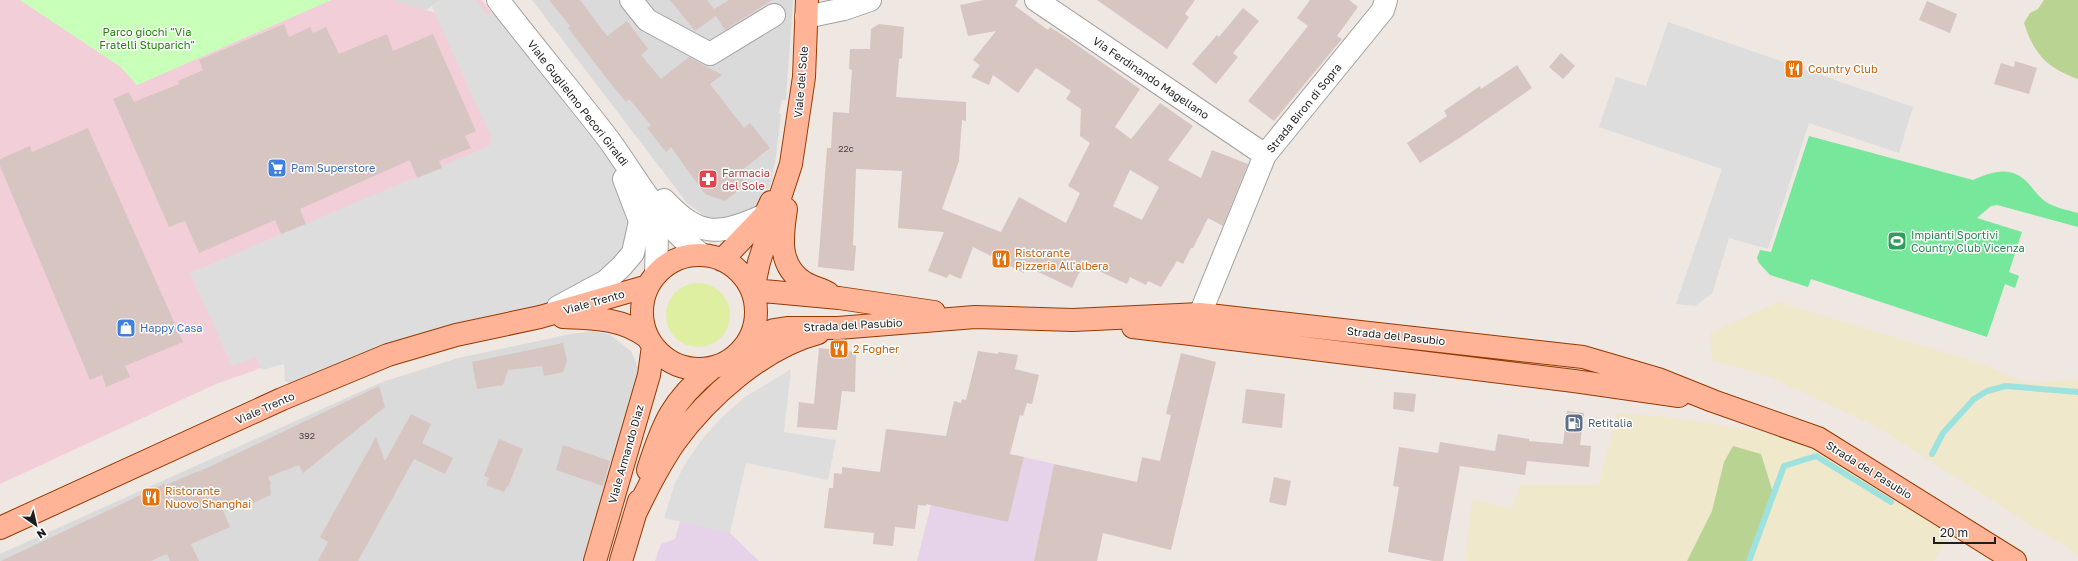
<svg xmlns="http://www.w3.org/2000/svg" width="2078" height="561" viewBox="0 0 2078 561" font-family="'Golos Text',sans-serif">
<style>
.residential{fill:#dbdada}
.commercial{fill:#f2cfd8}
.industrial{fill:#e7d3e9}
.farmland{fill:#f0e8cb}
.grass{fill:#deefa2}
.forest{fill:#b8d392}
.park{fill:#c8ffb9}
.pitch{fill:#77e79c}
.parking{fill:#ddd}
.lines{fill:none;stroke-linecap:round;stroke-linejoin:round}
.stream{stroke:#9de2de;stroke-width:6}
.building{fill:#d7c5c1;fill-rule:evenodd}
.minor-casing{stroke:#a1a1a1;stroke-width:24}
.major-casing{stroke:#963900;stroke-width:24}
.minor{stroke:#fff;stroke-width:22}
.major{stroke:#ffb497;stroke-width:22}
.labels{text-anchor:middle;stroke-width:3;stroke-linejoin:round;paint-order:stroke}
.number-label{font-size:9px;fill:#4c4746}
.park-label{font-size:11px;fill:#1c8501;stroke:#fff}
.food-label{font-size:11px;fill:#c56008;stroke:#fff;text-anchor:start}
.street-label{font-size:11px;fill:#1d1d1d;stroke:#fff}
.shop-label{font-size:11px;fill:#366cbe;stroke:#fff;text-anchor:start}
.health-label{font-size:11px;fill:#be3a42;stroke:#fff;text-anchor:start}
.leisure-label{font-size:11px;fill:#27864d;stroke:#fff;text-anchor:start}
.service-label{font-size:11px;fill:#4e5e75;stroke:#fff;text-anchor:start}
</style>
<rect width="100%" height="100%" fill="#efe7e2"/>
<path class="residential" d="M372 0H441L415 18Z
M532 0H793L786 100H782L779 113 781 114 776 157 770 186 759 206 743 219 715 221 706 217 687 203Z
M593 331 609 334 631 351 640 372 588 561H0V554L382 382 458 358 571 334Z"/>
<path class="commercial" d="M0 0H20L121 67 137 85 331 0H391L436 13 469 0H482L569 113 409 316 216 384 0 484Z"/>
<path class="industrial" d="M1024 457 1054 464 1034 561H917L933 497 1008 521Z
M680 521 730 533 759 561H655L661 544 675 539Z"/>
<path class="farmland" d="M1778 302 1979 363 2029 384 2078 379V555L1875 426 1770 377 1712 360 1710 333Z
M1617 413 1669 417 1777 434 1840 463 1950 533 1934 561H1750L1774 496 1724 462 1712 511 1687 561H1465L1472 500 1512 509 1521 485H1599Z"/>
<path class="grass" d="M666 315a32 32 0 1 1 64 0a32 32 0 1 1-64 0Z"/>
<path class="forest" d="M2044 0H2078V79C2047 68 2034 54 2024 23L2030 13 2038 9Z
M1733 446 1761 454 1774 496 1750 561H1687L1712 511 1724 462Z"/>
<path class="park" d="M20 0H331L137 85 121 67Z"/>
<path class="pitch" d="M1809 136 1973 180C1993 171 2012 165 2029 184 2034 190 2039 197 2046 202 2055 208 2068 210 2078 213V227L1997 205 1991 206 1977 218 2022 232 2009 272 2019 276 2015 288 2005 284 1987 337 1811 279 1808 287 1770 275 1759 263 1757 258 1760 250 1771 252Z"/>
<path class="parking" d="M441 0H476L487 15 493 12 629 186 632 254 566 302 291 384 285 381 284 364 262 370 256 357 232 366 190 273 489 146 492 139 432 7Z
M1668 22 1913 107 1899 153 1809 123 1768 249 1729 238 1712 294 1695 306 1676 304 1722 169 1599 127 1616 77 1646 86Z
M791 369 784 432 836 440 828 480 746 463 730 533 664 518 675 483 688 459 705 436 721 418 745 397Z"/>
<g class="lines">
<path class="stream" d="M1932 454 1943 433 1974 399 1987 391 2006 386 2078 392
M1749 561 1784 466 1816 456 1891 502"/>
</g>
<path class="building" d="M549 0H580L607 36 627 21 648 49 641 55 661 79 689 57 722 75 710 84 744 128 750 123 770 148 738 173 747 184 725 201 705 194 671 147 666 152 647 128 651 125 629 99 626 102 607 79 568 28 570 26Z
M670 0H707L714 9 729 0H772L725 30 716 16 695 31Z
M984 0H1018L1015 6 1048 30 1050 27 1064 36 1140 89 1115 127 1131 139 1160 103 1193 126 1168 160 1201 178 1212 150 1248 164 1223 226 1208 218 1193 248H1191L1183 264 1177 261 1161 287 1148 281 1146 285 1130 277 1127 284 1090 267 1079 273 1072 288 1030 268 1029 270 1026 269 1024 273 973 247 961 279 949 274 947 278 928 271 944 232 898 228 902 171 856 169 853 245 856 246 854 271 818 267 827 148H831L833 112 849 113 852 70 849 69 850 49H870L871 29 879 24 904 27 902 58 899 59 896 97 966 102V121L962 120 959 161 942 209 1001 232 1019 197 1066 223 1080 193 1068 186 1090 143 1080 136 1081 109 1066 99 1071 91 1036 68 1018 93 993 75 989 85 971 77 980 65 973 60 996 31 968 36 960 5ZM1130 170 1159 187 1142 220 1113 206Z
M1097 0H1195L1185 14 1189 17 1167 49Z
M1310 0H1349L1358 7 1337 36 1342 39 1274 121 1248 101 1308 26 1297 18Z
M1927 1 1957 14 1950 33 1919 20Z
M1243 8 1259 21 1233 53 1238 57 1216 84 1192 64 1217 35 1219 37Z
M284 24 289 37 310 27 313 33 326 27 339 54 387 34 393 51 433 34 476 131 465 136 471 148 439 161 442 168 417 178 410 160 300 209 306 224 281 234 275 220 199 253 185 221 169 227 113 99 129 92 134 102 179 84 178 81 203 70 199 60Z
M1561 53 1575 66 1563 79 1549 67Z
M2015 61 2037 68 2029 94 1994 84 2001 63 2014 67Z
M1517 65 1532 88 1461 137 1420 163 1407 143 1447 116 1444 111 1480 86 1481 89Z
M88 128 183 342 125 366 130 377 106 387 102 375 90 380 0 166V159L30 146 32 152Z
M563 343 567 361 563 372 544 376 542 366 508 370 503 385 477 389 472 362Z
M819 348 856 352 855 392 842 391 837 430 797 427 799 402 814 404Z
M978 351 998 354V352L1018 355 1015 369 1039 375 1032 404 1027 403 1023 416 1020 415 1010 454 1024 457 1008 522 926 504V506L918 505 915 529 895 527 893 546 873 544 874 533 824 528 829 488H833L834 473 842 474V467L880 472 886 429 946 436 954 401 961 403 962 399 966 400Z
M1181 353 1216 362 1171 550 1103 533 1097 561H1034L1054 464 1137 482 1142 457 1160 461 1171 415 1166 414Z
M379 386 385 407 303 473 299 465 268 477 271 484 270 485 271 495 253 503 250 497 222 508 230 527 191 544 199 561H170L167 554 151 561H1L164 484 165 485 209 467Z
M1246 389 1285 394 1282 428 1242 423Z
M1394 392 1416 394 1414 412 1393 409Z
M1567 411 1584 413 1580 445 1591 446 1589 467 1527 461 1525 475 1460 466 1443 561H1433L1388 552 1399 487 1393 486 1399 447 1438 453 1440 442 1495 451 1498 434 1529 439V441L1563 444Z
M411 414 431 424 422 443 453 458 445 474 414 459 358 561H318L328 542 320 537 376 437 385 461Z
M499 439 523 449 508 487 507 486 504 492 486 485 489 478 484 476Z
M563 445 610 461 603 486 556 470Z
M1274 477 1291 481 1286 506 1269 502Z"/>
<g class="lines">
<defs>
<path id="minor" d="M498 0C534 47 573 93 609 140 638 180 661 225 702 255
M631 0 647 20 710 54 774 15
M1036 0 1265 155
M806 17 844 9 870 0
M664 200C701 239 719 235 765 215
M655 208 657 235 656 274
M558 307 606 281 622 266 633 253 640 221 624 179
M1200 314 1265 155 1383 10 1386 0"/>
<path id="major" d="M807 0 804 77 791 164 759 262 753 290 839 298 934 312
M786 209C782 236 777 266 805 283 812 287 821 289 828 293
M642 312a57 57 0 1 1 114 0a57 57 0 1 1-114 0Z
M722 260 765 215 771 202
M563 317C593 318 622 318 647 337
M1133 327 1574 381 1679 396
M739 354 763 335 774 330 787 328H838L975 317 1073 320 1200 314 1583 357 1658 379 1713 401 1818 438 2015 561
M648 470C663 423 672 401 711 369
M635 514C647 489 659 465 675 442 707 398 763 347 818 333
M0 528 282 399 388 355 456 335 540 317 648 286
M595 561 649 375 653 346
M621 561 639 501"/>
</defs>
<use href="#minor" class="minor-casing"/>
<use href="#major" class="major-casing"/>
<use href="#minor" class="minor"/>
<use href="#major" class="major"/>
</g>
<defs>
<symbol id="restaurant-square" viewBox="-11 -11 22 22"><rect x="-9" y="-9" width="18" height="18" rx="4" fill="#e8710a" stroke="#fff"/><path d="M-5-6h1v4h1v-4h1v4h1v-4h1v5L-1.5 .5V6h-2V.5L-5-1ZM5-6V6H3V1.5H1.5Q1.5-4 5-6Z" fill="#fff"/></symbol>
<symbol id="supermarket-square" viewBox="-11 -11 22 22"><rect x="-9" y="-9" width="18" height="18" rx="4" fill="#3f7fe0" stroke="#fff"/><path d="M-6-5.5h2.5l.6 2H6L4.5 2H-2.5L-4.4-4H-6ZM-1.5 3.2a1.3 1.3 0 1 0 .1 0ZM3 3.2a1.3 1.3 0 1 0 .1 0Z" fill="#fff"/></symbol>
<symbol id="pharmacy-square" viewBox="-11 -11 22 22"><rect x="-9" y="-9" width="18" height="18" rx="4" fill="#e0444e" stroke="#fff"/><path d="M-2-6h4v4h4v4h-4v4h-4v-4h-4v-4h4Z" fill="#fff"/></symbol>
<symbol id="stadium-square" viewBox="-11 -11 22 22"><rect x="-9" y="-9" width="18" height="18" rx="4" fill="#2e9e5b" stroke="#fff"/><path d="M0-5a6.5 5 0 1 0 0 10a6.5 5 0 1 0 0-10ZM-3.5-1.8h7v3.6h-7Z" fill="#fff"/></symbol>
<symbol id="shop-square" viewBox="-11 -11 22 22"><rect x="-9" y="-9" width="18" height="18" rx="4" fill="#3f7fe0" stroke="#fff"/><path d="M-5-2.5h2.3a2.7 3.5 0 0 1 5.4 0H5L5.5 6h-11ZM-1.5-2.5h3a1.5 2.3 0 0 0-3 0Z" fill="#fff"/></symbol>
<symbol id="fuel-square" viewBox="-11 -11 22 22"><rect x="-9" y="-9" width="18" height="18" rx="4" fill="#5c6f8a" stroke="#fff"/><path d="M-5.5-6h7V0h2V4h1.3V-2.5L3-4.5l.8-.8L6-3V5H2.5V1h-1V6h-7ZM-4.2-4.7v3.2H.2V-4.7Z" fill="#fff"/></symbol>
</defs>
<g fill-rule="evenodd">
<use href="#restaurant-square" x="1783" y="58" width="22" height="22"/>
<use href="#supermarket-square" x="266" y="157" width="22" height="22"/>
<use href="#pharmacy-square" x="697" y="168" width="22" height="22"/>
<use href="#stadium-square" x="1886" y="230" width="22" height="22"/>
<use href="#restaurant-square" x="990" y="248" width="22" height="22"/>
<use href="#shop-square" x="115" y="317" width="22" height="22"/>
<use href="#restaurant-square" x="828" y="338" width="22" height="22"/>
<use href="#fuel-square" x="1563" y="412" width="22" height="22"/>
<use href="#restaurant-square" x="140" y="486" width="22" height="22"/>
</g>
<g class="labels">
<g class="number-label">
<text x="846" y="152">22c</text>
<text x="307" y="439">392</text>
</g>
<g class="park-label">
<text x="147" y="36">Parco giochi "Via<tspan x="147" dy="13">Fratelli Stuparich"</tspan></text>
</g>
<g class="food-label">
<text x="1808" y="73">Country Club</text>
<text x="1015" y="257">Ristorante<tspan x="1015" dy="13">Pizzeria All'albera</tspan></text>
<text x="853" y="353">2 Fogher</text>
<text x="165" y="495">Ristorante<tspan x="165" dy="13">Nuovo Shanghai</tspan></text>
</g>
<g class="street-label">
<text transform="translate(1151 78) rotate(34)" y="4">Via Ferdinando Magellano</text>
<text transform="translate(801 82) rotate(-85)" y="4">Viale del Sole</text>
<text transform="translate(578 103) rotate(52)" y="4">Viale Guglielmo Pecori Giraldi</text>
<text transform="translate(1304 108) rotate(-51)" y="4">Strada Biron di Sopra</text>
<text transform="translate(594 302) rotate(-16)" y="4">Viale Trento</text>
<text transform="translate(853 325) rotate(-3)" y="4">Strada del Pasubio</text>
<text transform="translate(1396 336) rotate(6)" y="4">Strada del Pasubio</text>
<text transform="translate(265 408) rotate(-24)" y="4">Viale Trento</text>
<text transform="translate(626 454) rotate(-74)" y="4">Viale Armando Diaz</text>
<text transform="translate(1869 470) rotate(32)" y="4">Strada del Pasubio</text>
</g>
<g class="shop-label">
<text x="291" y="172">Pam Superstore</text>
<text x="140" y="332">Happy Casa</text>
</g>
<g class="health-label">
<text x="722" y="177">Farmacia<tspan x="722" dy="13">del Sole</tspan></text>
</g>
<g class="leisure-label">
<text x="1911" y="239">Impianti Sportivi<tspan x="1911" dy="13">Country Club Vicenza</tspan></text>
</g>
<g class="service-label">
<text x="1588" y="427">Retitalia</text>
</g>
</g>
<g transform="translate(36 525) rotate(146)" stroke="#ffffff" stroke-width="3" paint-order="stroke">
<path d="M0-3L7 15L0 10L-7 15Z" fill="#1d1d1d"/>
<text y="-6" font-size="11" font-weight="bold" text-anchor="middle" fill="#1d1d1d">N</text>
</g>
<path d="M1934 537v6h61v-6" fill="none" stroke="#1d1d1d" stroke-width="2"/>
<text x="1940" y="537" font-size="12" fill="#1d1d1d" stroke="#ffffff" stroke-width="3" paint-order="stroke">20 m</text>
</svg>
